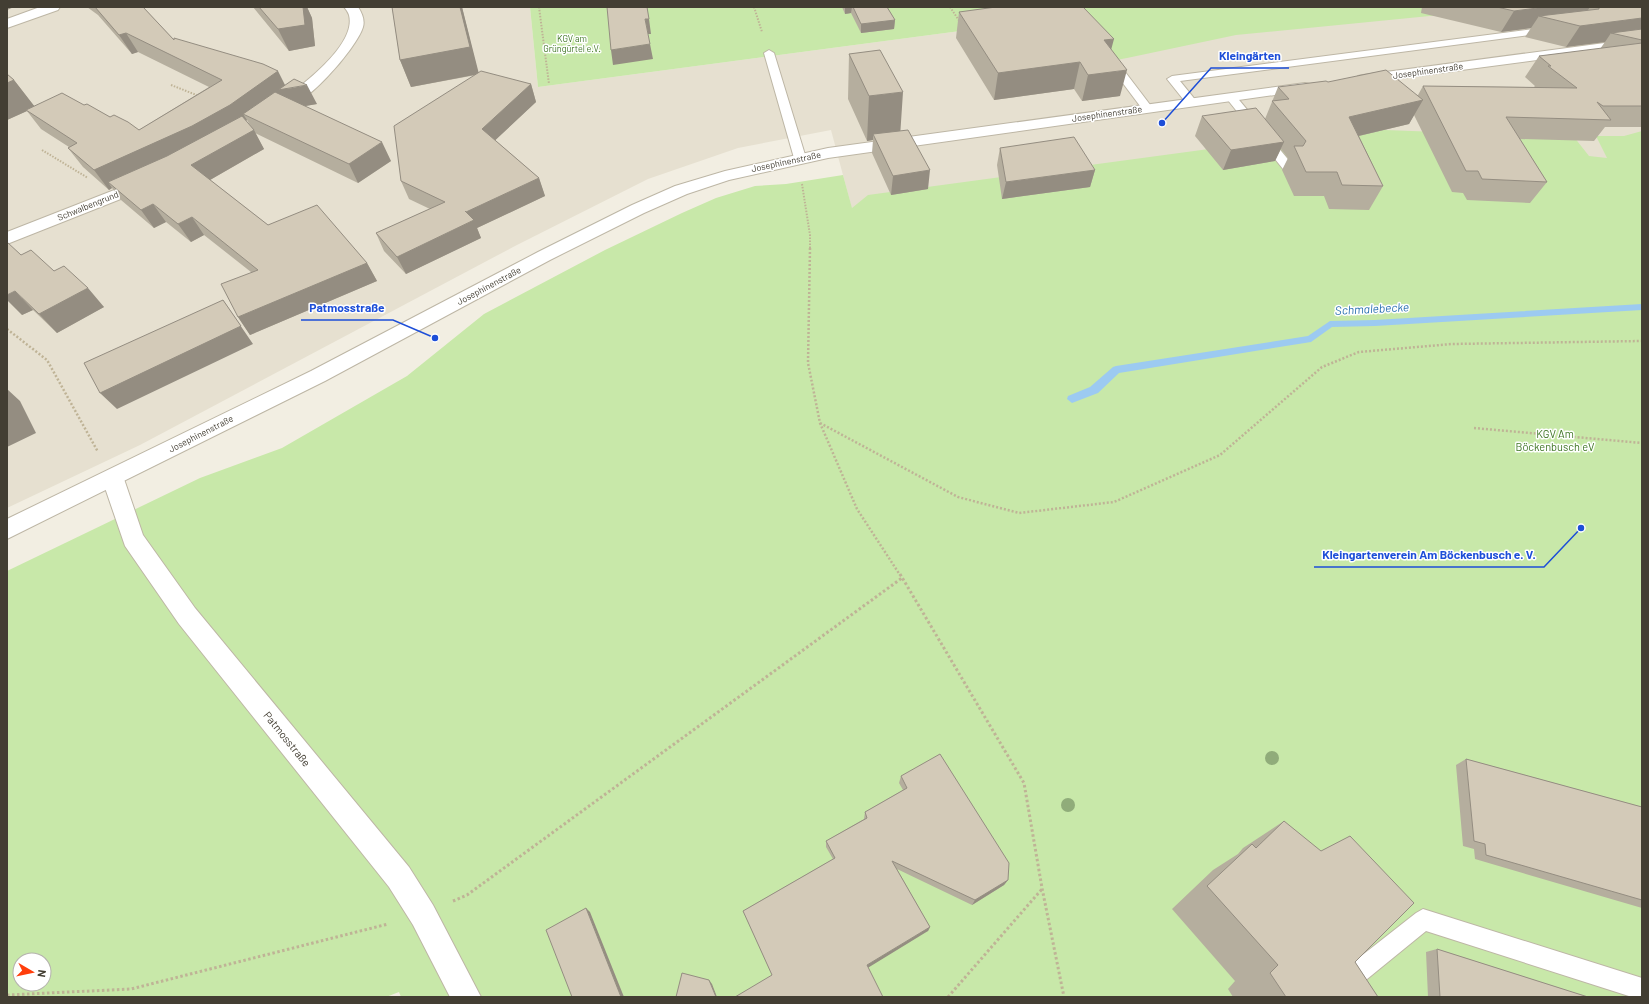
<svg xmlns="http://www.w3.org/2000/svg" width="1649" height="1004" viewBox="0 0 1649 1004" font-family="Barlow,sans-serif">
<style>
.residential{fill:#e6e0d0}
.green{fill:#c8e8a9;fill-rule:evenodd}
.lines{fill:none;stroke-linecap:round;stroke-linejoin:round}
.stream{fill:#9ccaf1;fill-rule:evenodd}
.service-casing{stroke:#bdb6a5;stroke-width:2}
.minor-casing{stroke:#bdb6a5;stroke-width:2}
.tertiary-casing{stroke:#bdb6a5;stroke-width:2}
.path-far2{stroke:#bfb396;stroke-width:2;stroke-dasharray:1.5 1.5;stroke-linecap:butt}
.path-far1{stroke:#bfb396;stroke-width:2.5;stroke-dasharray:2 2;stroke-linecap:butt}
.path{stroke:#bfb396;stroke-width:3;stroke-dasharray:2.5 2.5;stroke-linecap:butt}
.service{fill:#fff;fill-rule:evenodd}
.minor{fill:#fff;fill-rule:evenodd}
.tertiary{fill:#fff;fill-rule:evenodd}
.tree{fill:#90ac7a}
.wall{fill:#b5ae9e;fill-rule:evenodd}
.shaded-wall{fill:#948d81}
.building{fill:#d3cab8;stroke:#948d81}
.labels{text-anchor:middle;stroke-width:3;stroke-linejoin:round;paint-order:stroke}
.far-park-label{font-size:9px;fill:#3f7625;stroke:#fff}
.far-street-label{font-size:9px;fill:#433e33;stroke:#fff}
.park-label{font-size:11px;fill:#3f7625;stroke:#fff}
.street-label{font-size:11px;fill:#433e33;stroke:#fff}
.water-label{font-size:12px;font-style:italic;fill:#2a70b1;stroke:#fff}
.leader{fill:none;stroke:#1d4ed8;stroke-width:1.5}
.callout-dot{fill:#1d4ed8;stroke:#fff;stroke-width:1.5}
.callout-label{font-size:12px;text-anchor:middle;font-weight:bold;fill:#1d4ed8;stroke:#fff;stroke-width:3;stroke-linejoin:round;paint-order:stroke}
</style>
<rect width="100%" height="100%" fill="#f2eee2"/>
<path class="residential" d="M7 7H530L538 87 1013 24 1642 7V245L852 209 831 130 738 148 648 179 515 246 140 445 7 508Z"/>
<path class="green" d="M530 7H1521L1236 35 1127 58 1047 73 1013 24 538 87Z
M1358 129 1574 137 1589 156 1607 158 1596 136H1624L1642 131V997H401L399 992 386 997H7V571L200 478 282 448 407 376 484 314 605 250 682 213 716 198 755 186 786 184 843 175 852 208 868 195ZM20 960H44V984H20Z"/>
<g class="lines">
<path class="stream" d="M1642 304V310L1375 326 1332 327 1311 342 1119 373 1098 393 1072 403 1067 399 1068 396 1090 387 1113 367 1116 366 1308 336 1330 321 1375 320Z"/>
<defs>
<path id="service" d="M1549 27 1554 30 1553 32 1180 81 1197 102 1191 105 1187 104 1167 79 1172 76Z
M769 50 774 53 806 158 804 160 800 162 794 158 764 53Z
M1112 59 1116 60 1151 106 1153 108 1151 110H1143L1107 62Z
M1231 94 1235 95 1291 163 1293 166 1291 169H1283L1227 99 1226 97Z
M1423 909 1642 978V997H1632L1426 931 1345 997H1321L1320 994 1323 986 1416 913Z"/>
<path id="minor" d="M40 7H60L58 10 7 28V19Z
M344 7H358C362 13 365 20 363 27 357 48 300 114 279 108L276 105 279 102C300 87 357 45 349 15 348 12 346 9 344 7Z
M145 178 151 179 153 183 151 187 7 244V232Z
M113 470 121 473 124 479 143 535 195 608 409 867 433 905 481 997H450L413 925 389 887 179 624 125 546 102 479 105 473Z"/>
<path id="tertiary" d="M1642 38V46L1363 83 1358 82 1356 79 1358 76 1363 75Z
M1305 83 1310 84 1312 87 1310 90 828 158 729 180 687 194 644 213 550 260 325 381 7 539V519L311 371 538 252 632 205 675 186 725 171 828 148Z"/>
</defs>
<use href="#service" class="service-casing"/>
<use href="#minor" class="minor-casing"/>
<use href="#tertiary" class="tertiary-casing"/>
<path class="path-far2" d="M539 7 549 84
M754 7 762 32
M950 7 960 22
M171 85 199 96
M42 150 88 178
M802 184 810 235V249"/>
<path class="path-far1" d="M810 248 808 363 820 423 857 509 900 575
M7 329 47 360 98 452
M820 423 958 497 1019 513 1114 502 1220 455 1322 367 1359 352 1452 344 1642 341
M1474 428 1642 443"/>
<path class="path" d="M900 574 1024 783 1042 888 1064 997
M453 901 467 895 902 578
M7 995 131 989 388 924
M948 997 1042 889"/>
<use href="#service" class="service"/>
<use href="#minor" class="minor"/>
<use href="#tertiary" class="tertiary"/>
</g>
<g class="tree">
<circle cx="1272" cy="758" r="7"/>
<circle cx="1068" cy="805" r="7"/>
</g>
<path class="wall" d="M87 7H143L174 40 285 85 317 104 305 106 391 161 358 183 255 133 264 149 210 180 268 225 367 263 377 281 250 335 238 317 251 272 204 235 191 242 166 222 154 228 121 200 112 188 109 190 83 167 68 148 69 147 41 129 27 111 7 120V74L14 80 34 106 84 105 139 130 209 87 138 52 132 54 98 15ZM247 120 251 127 246 121Z
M253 7H307L312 18 315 46 289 51Z
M392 7H462L478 73 531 84 536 102 495 140 539 178 545 196 477 228 481 238 406 274 384 251 376 233 430 209 409 199 401 181 476 75 411 87 400 60Z
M842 7H887L895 20 894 29 861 33 851 13 845 14Z
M1422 7H1642V127H1605L1594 141 1520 139 1547 182 1530 203 1467 200 1463 193 1452 192 1414 115 1409 124 1359 136 1383 186 1369 210 1329 209 1324 196H1294L1282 170 1288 158 1281 149 1275 161 1223 170 1195 136 1202 116 1265 119 1278 87 1328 82 1418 95 1423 86 1534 87 1535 86 1525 77 1539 56 1600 49 1605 42 1566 47 1525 37 1531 28 1501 32 1421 13Z
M959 12 1111 49 1120 96 1082 101 1074 89 994 100 956 38Z
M849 54 900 131 928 189 891 195 872 153 873 140 867 141 848 99Z
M1000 148 1095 170 1090 187 1002 199 997 165Z
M21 255 54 271 104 307 57 333 33 310 22 315Z
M1466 759 1642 807V908L1475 859 1474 849 1463 846 1456 765Z
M901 776 1008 880 1004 885 972 905 897 869 930 927 928 931 772 975 743 911 833 859 826 847V841L864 819 865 812 903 790 899 783Z
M1284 821 1355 962 1378 997H1233L1228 989 1235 981 1172 909 1213 870 1238 854 1243 848Z
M1437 949 1588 997H1428L1426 952Z"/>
<path class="shaded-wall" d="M7 7H14L7 10Z
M303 7H307L312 18 315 46 289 51 278 29Z
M460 7H462L479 74 411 87 400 60Z
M845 7H852L851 13 845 14Z
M1545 7H1590L1580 22 1539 16 1531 28 1501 32 1514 11Z
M1642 18V37L1611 33 1605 42 1566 47 1580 26Z
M645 19H649L651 34H648Z
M895 20 894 29 861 33V24Z
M126 33 138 52 132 54 119 35Z
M1114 39 1107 65 1104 40Z
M650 44 653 59 613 65 611 50Z
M1080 62 1074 89 994 100 998 73Z
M1127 70 1120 96 1082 101 1088 75Z
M278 71 287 89 307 85 317 104 288 109 243 114 247 120 241 124 108 182 112 188 109 190 94 170Z
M14 80 35 107 26 110 27 111 7 120V83Z
M531 84 536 102 488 147 482 129Z
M903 92 900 137 873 134V140L867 141 869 96Z
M1423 100 1409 124 1337 141 1349 117Z
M254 130 264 149 203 184 191 165Z
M382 142 391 161 358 183 349 164Z
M1284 142 1275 161 1223 170 1231 150Z
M930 170 928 189 891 195 893 176Z
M1095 170 1090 187 1002 199 1006 182Z
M539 178 545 196 477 228 481 238 406 274 397 257 470 222 466 212Z
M153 204 166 222 154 228 141 210Z
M192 217 204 235 191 242 178 224Z
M367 263 377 281 250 335 238 317Z
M88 288 104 307 57 333 39 314Z
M15 291 33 310 22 315 7 300V295Z
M223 300 253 344 117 409 100 393Z
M7 389 20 401 36 433 7 447Z
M1008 880 1004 885 972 905 975 900Z
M586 908 590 912 624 997H621Z
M930 927 928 931 866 969 867 965Z
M709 980 712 984 717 997H716Z"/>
<path class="building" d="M95 7H143L174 40V38L263 64 278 71 230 105 192 126 94 170 68 148 77 143 26 110 62 93 84 105 87 104 110 117 114 115 128 122 139 130 222 80 126 33 119 35Z
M259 7H303L305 25 278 29Z
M392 7H460L470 47 400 60Z
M607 7H647L649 19H645L650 44 611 50Z
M853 7H887L895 20 861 24Z
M996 7H1083L1114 39 1104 40 1127 70 1088 75 1080 62 998 73 959 12Z
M1497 7H1545L1514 11Z
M1599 7H1642V18L1580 26 1539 16 1599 9Z
M1642 29V40L1611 33Z
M1642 43V106H1603L1597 102 1611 120 1506 117 1547 182 1482 179 1478 171H1466L1423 86 1577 88 1548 66H1551L1539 56Z
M880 50 903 92 869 96 849 54Z
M1386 70 1423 100 1349 117 1383 186 1342 185 1337 172H1306L1294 146H1303L1306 141 1272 101 1289 99 1278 87 1326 81 1328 82Z
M481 71 531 84 482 129 539 178 466 212 465 211 474 220 397 257 376 233 445 202 401 181 394 126Z
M7 74 14 80 7 83Z
M294 79 307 85 278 90Z
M275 92 382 142 349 164 243 114Z
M1256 108 1284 142 1231 150 1202 116Z
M242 116 254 130 191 165 268 225 317 205 367 263 238 317 221 284 258 270 192 217 178 224 153 204 141 210 108 182 167 156Z
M908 130 930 170 893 176 873 134Z
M1074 137 1095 170 1006 182 1000 148Z
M7 242 21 255 31 250 54 271 64 266 88 288 39 314 15 291 7 295Z
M223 300 241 326 100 393 84 363Z
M940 754 1009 863 1008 880 975 900 892 861 930 927 867 965 883 997H735L772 975 743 911 835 858 826 841 867 818 865 812 907 788 901 776Z
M1466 759 1642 807V900L1486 855 1485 844 1474 841Z
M1284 821 1321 851 1350 836 1414 903 1355 962 1378 997H1286L1270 973 1278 965 1207 886 1252 844 1256 848Z
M586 908 621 997H572L546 930Z
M1437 949 1588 997H1440Z
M682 973 709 980 716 997H676Z"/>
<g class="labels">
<g class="far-park-label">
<text x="572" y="42">KGV am<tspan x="572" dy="10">Grüngürtel e.V.</tspan></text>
</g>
<g class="far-street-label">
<text transform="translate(1428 71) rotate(-8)" y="3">Josephinenstraße</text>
<text transform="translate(1107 114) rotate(-8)" y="3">Josephinenstraße</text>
<text transform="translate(786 162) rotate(-12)" y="3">Josephinenstraße</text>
<text transform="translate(88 206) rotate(-22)" y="3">Schwalbengrund</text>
<text transform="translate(489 286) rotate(-28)" y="3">Josephinenstraße</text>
<text transform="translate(201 434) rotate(-27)" y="3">Josephinenstraße</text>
</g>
<g class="park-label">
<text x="1555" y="438">KGV Am<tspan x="1555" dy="13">Böckenbusch eV</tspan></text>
</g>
<g class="street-label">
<text transform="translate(287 739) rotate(51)" y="4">Patmosstraße</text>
</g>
<g class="water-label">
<text transform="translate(1372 309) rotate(-3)" y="4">Schmalebecke</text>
</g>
</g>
<path class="leader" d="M1162 123L1211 68H1289M435 338L393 320H301M1581 528L1544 567H1314"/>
<g class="callout-dot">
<circle cx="1162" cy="123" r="4"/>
<circle cx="435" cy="338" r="4"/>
<circle cx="1581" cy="528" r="4"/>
</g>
<g class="callout-label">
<text x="1250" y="60">Kleingärten</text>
<text x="347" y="312">Patmosstraße</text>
<text x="1429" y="559">Kleingartenverein Am Böckenbusch e. V.</text>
</g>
<rect width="1649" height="1004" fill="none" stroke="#433e33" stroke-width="16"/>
<g transform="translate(32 972) rotate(99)"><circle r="19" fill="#ffffff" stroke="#b4b2ad"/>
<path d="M0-3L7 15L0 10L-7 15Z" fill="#ff3e0c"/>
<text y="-6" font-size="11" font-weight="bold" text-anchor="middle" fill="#433e33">N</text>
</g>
</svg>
